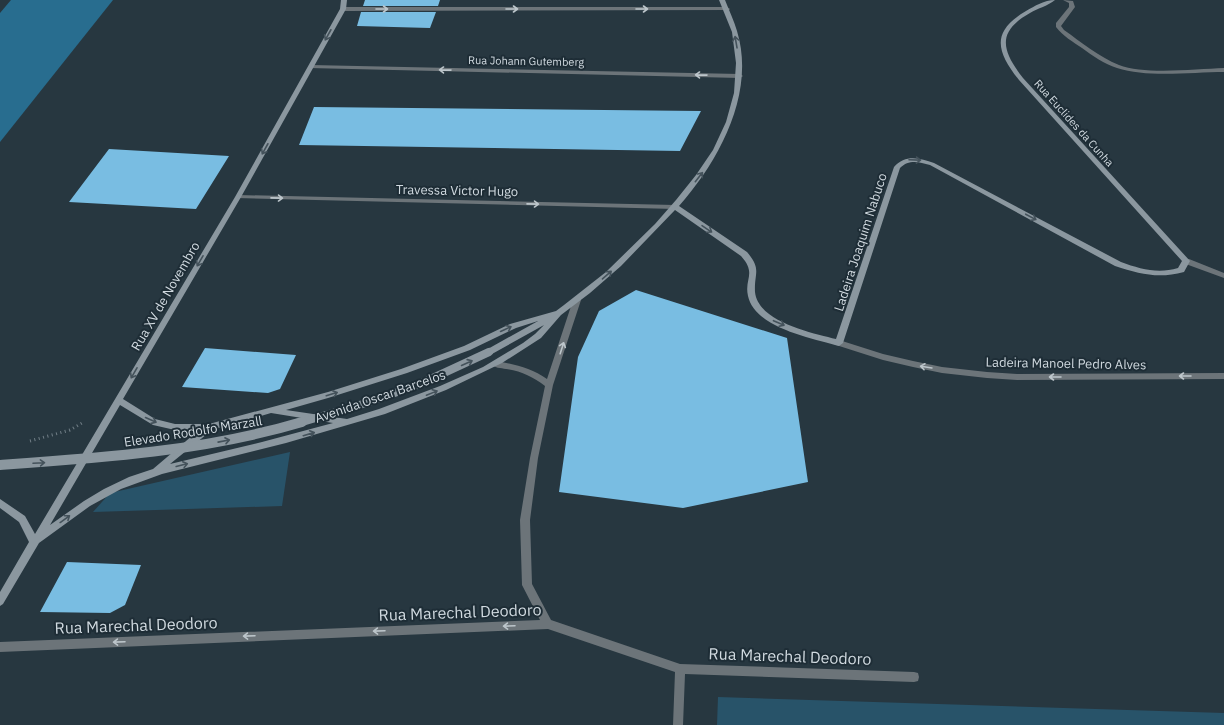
<svg xmlns="http://www.w3.org/2000/svg" width="1224" height="725" viewBox="0 0 1224 725" font-family="'IBM Plex Sans',sans-serif">
<style>
.green{fill:#285369}
.water{fill:#286d8f}
.building{fill:#79bde2}
.lines{fill:none;stroke-linecap:round;stroke-linejoin:round}
.path{stroke:#727f87;stroke-width:3;stroke-dasharray:1 3.5;stroke-linecap:butt}
.lane{fill:#6c7479;fill-rule:evenodd}
.street{fill:#6c7479;fill-rule:evenodd}
.secondary{fill:#8b979f;fill-rule:evenodd}
.secondary-bridge-far1{stroke:#8b979f;stroke-width:8}
.secondary-bridge{stroke:#8b979f;stroke-width:10}
.oneway{stroke:#bdc6cb}
.oneway2{stroke:#44525b}
.labels{text-anchor:middle;stroke-width:4;stroke-linejoin:round;paint-order:stroke}
.far-street-label{font-size:11px;fill:#d1dae0;stroke:#1e2d36}
.street-label{font-size:13px;fill:#d1dae0;stroke:#1e2d36}
.near-street-label{font-size:16px;fill:#d1dae0;stroke:#1e2d36}
</style>
<rect width="100%" height="100%" fill="#273740"/>
<path class="green" d="M290 452 282 506 93 512 110 493Z
M718 697 1224 713V725H717Z"/>
<path class="water" d="M11 0H113L0 142V13Z"/>
<path class="building" d="M365 0H440L438 6H363Z
M361 12H436L430 28 357 26Z
M314 107 701 111 680 151 299 145Z
M109 149 229 156 196 209 69 202Z
M636 290 787 338 808 482 683 508 559 492 578 357 599 311Z
M205 348 296 355 280 389 268 393 182 387Z
M67 562 141 565 125 605 110 613 40 612Z"/>
<g class="lines">
<path class="path" d="M30 441 70 430 82 423"/>
<path class="lane" d="M1063 0 1073 1 1075 7 1061 26 1064 30C1081 42 1099 57 1119 65 1144 75 1196 69 1224 68V72C1192 72 1147 78 1117 68 1104 64 1093 56 1082 48 1073 42 1063 36 1056 27V23L1069 7V3Z"/>
<path class="street" d="M727 7 730 9 729 10 343 11 340 9 343 7Z
M311 65 740 74 743 76 740 78 309 68V66Z
M238 195 675 205 678 207 675 209 236 198V196Z
M1183 259H1189L1224 273V278L1183 263 1182 261Z
M577 297 581 300 553 385 538 458 530 520 532 584 551 620 680 664 914 672 918 673 919 677 918 681 914 682 685 674 683 725H673L675 672 548 629 0 652V642L540 620 522 585 520 520 530 458 545 386C533 377 521 371 506 369 501 368 494 368 491 364L495 361C514 364 531 368 547 379L573 300Z
M839 340 883 354 913 361 942 367 987 372 1017 374 1224 373V379L1017 380 987 378 942 373 913 367 883 360 836 345 835 343 836 341Z"/>
<path class="secondary" d="M341 0H347L346 9 241 197 123 399 155 419 175 424H209L328 392 401 369 464 346 510 324 556 311 564 305 606 272 655 224 676 200 696 175 713 150 726 122 734 93 736 63 732 32 719 0H725C729 10 734 21 737 31 756 93 719 161 679 206L747 252C762 270 754 272 755 292 758 322 813 333 836 339L894 167C905 154 920 158 934 163L1121 262C1140 269 1158 274 1178 268L1182 261 1019 80C997 52 990 32 1026 11 1035 6 1044 0 1055 0 1048 6 1038 8 1030 13 996 32 1002 51 1023 78L1190 261 1184 272C1158 279 1140 274 1115 266L930 165C919 162 909 159 900 168L843 343 839 346C812 338 755 328 748 296 744 278 757 274 741 256L675 210 621 266 590 293 561 315 541 338 502 363 446 390 385 414 286 443 162 474 121 489 90 506 39 543 3 604 0 606V592L29 542 19 522 0 508V499L25 516 35 534 235 197 340 9ZM538 321 486 350 485 352 486 354H492L544 325 535 334 523 343 483 367 440 386 379 409 347 419 286 410 328 398 407 373 470 350 516 328ZM120 405 153 425 175 430H199L153 469 129 477 104 489 84 501 50 525ZM271 413 333 423 262 442 170 464 212 430Z"/>
<path class="secondary-bridge-far1" d="M299 423 366 403 420 384 489 352"/>
<path class="secondary-bridge" d="M0 465C101 458 205 451 302 422"/>
</g>
<defs><path id="oneway-shaft" d="M-6 0H5M1.5-3L5.5 0L1.5 3" fill="none" stroke-width="1.6" stroke-linecap="round" stroke-linejoin="round"/></defs>
<g class="oneway">
<use href="#oneway-shaft" transform="translate(382 9)"/>
<use href="#oneway-shaft" transform="translate(512 9)"/>
<use href="#oneway-shaft" transform="translate(642 9)"/>
<use href="#oneway-shaft" transform="translate(445 70) rotate(-179)"/>
<use href="#oneway-shaft" transform="translate(701 75) rotate(-179)"/>
<use href="#oneway-shaft" transform="translate(277 198) rotate(1)"/>
<use href="#oneway-shaft" transform="translate(533 204) rotate(1)"/>
<use href="#oneway-shaft" transform="translate(562 348) rotate(-72)"/>
<use href="#oneway-shaft" transform="translate(926 367) rotate(-171)"/>
<use href="#oneway-shaft" transform="translate(1185 376) rotate(180)"/>
<use href="#oneway-shaft" transform="translate(1055 377) rotate(180)"/>
<use href="#oneway-shaft" transform="translate(509 626) rotate(178)"/>
<use href="#oneway-shaft" transform="translate(379 631) rotate(178)"/>
<use href="#oneway-shaft" transform="translate(249 636) rotate(178)"/>
<use href="#oneway-shaft" transform="translate(119 642) rotate(178)"/>
</g>
<g class="oneway2">
<use href="#oneway-shaft" transform="translate(328 35) rotate(119)"/>
<use href="#oneway-shaft" transform="translate(736 42) rotate(-100)"/>
<use href="#oneway-shaft" transform="translate(265 149) rotate(119)"/>
<use href="#oneway-shaft" transform="translate(915 160) rotate(2)"/>
<use href="#oneway-shaft" transform="translate(699 177) rotate(-52)"/>
<use href="#oneway-shaft" transform="translate(1031 217) rotate(28)"/>
<use href="#oneway-shaft" transform="translate(707 229) rotate(34)"/>
<use href="#oneway-shaft" transform="translate(200 261) rotate(120)"/>
<use href="#oneway-shaft" transform="translate(607 275) rotate(-41)"/>
<use href="#oneway-shaft" transform="translate(779 323) rotate(23)"/>
<use href="#oneway-shaft" transform="translate(506 329) rotate(-25)"/>
<use href="#oneway-shaft" transform="translate(467 363) rotate(-24)"/>
<use href="#oneway-shaft" transform="translate(134 373) rotate(120)"/>
<use href="#oneway-shaft" transform="translate(432 393) rotate(-22)"/>
<use href="#oneway-shaft" transform="translate(332 394) rotate(-17)"/>
<use href="#oneway-shaft" transform="translate(151 420) rotate(24)"/>
<use href="#oneway-shaft" transform="translate(309 434) rotate(-16)"/>
<use href="#oneway-shaft" transform="translate(224 441) rotate(-11)"/>
<use href="#oneway-shaft" transform="translate(39 463) rotate(-3)"/>
<use href="#oneway-shaft" transform="translate(182 465) rotate(-14)"/>
<use href="#oneway-shaft" transform="translate(65 519) rotate(-36)"/>
</g>
<g class="labels">
<g class="far-street-label">
<text transform="translate(526 61) rotate(1)" y="4">Rua Johann Gutemberg</text>
<text transform="translate(1074 123) rotate(48)" y="4">Rua Euclides da Cunha</text>
</g>
<g class="street-label">
<text transform="translate(457 190) rotate(1)" y="5">Travessa Victor Hugo</text>
<text transform="translate(860 242) rotate(-72)" y="5">Ladeira Joaquim Nabuco</text>
<text transform="translate(165 296) rotate(-60)" y="5">Rua XV de Novembro</text>
<text transform="translate(1066 363) rotate(1)" y="5">Ladeira Manoel Pedro Alves</text>
<text transform="translate(380 396) rotate(-19)" y="5">Avenida Oscar Barcelos</text>
<text transform="translate(193 431) rotate(-9)" y="5">Elevado Rodolfo Marzall</text>
</g>
<g class="near-street-label">
<text transform="translate(460 612) rotate(-2)" y="6">Rua Marechal Deodoro</text>
<text transform="translate(136 625) rotate(-2)" y="6">Rua Marechal Deodoro</text>
<text transform="translate(790 656) rotate(2)" y="6">Rua Marechal Deodoro</text>
</g>
</g>
</svg>
